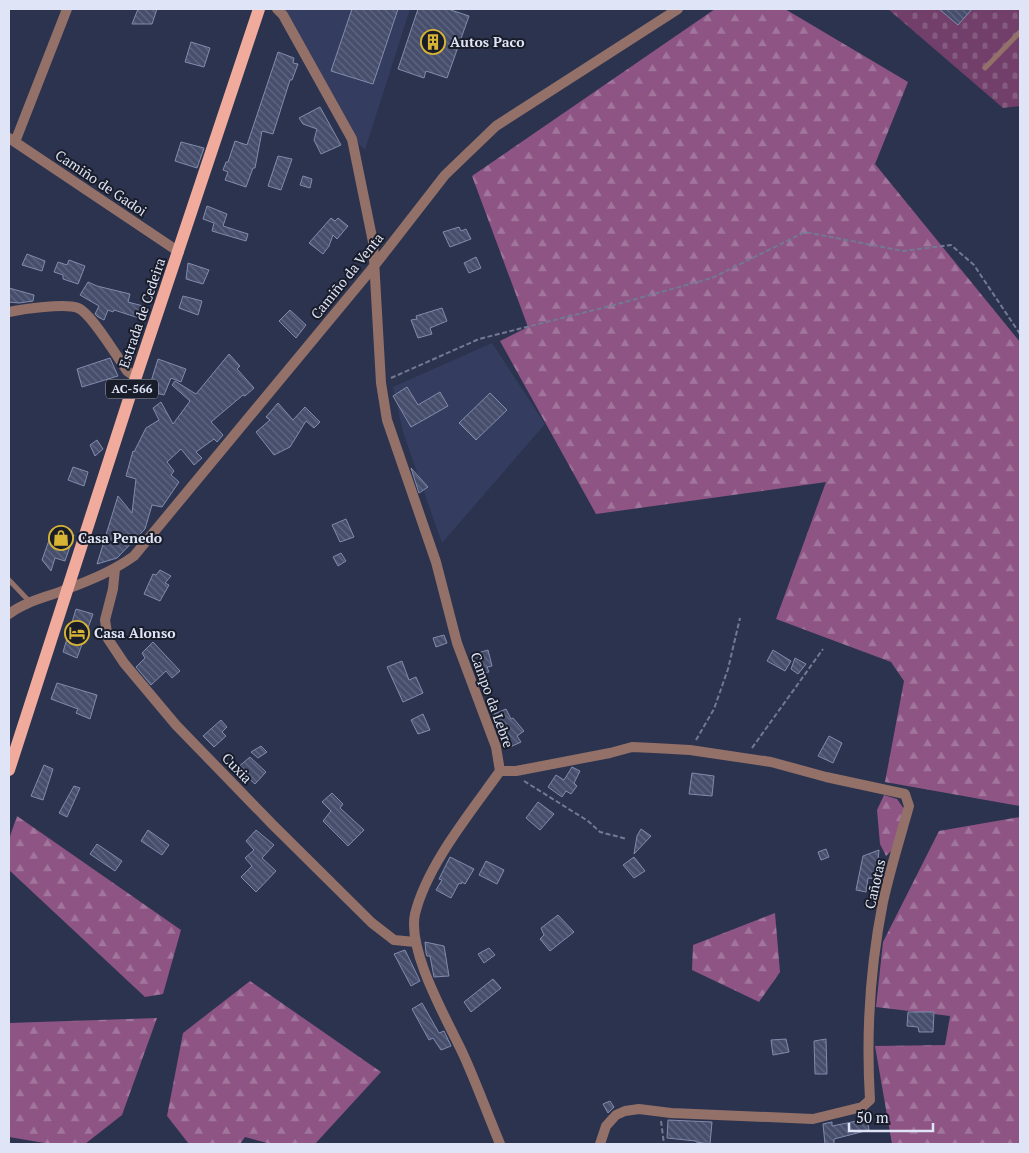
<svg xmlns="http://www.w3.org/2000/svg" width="1029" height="1153" viewBox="0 0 1029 1153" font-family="'PT Serif',serif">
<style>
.built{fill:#343d5f}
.forest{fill:url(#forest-firs)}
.cemetery{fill:url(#cemetery-stones)}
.building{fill:url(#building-back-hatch);stroke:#828bac}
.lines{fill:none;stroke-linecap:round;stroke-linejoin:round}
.path{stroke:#737992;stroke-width:2;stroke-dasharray:5 2.5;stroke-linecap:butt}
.service{stroke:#937169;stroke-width:5}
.minor{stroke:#937169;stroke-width:10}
.primary{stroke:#f0ab9c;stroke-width:12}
.labels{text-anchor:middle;stroke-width:4;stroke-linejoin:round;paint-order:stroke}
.shield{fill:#191c29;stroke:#a4a8b9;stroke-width:1}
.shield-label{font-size:12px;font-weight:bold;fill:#dfe4f7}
.poi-label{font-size:14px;font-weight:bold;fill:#dfe4f7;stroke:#191c29;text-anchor:start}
.street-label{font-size:14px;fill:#dfe4f7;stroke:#191c29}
</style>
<defs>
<pattern id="forest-firs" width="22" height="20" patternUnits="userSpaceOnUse" patternTransform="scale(1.25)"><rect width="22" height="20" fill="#8d5484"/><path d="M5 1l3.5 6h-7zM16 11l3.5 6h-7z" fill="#a2759c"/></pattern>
<pattern id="cemetery-stones" width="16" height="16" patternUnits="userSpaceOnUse" patternTransform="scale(1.25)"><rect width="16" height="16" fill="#713f6a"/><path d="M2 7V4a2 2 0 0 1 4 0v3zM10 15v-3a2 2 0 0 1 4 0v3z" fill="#855b80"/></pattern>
<pattern id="building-back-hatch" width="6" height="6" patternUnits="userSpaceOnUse" patternTransform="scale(1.25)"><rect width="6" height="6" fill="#464e6c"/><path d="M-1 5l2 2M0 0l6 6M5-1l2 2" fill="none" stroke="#606782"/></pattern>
</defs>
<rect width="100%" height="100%" fill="#2c334f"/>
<path class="built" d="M285 9H410L365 150 359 144Z
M492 343 545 424 442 543 403 432 393 387Z"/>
<path class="forest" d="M715 9H785L908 82 875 164 1020 342V806L885 782 904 681 891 662 776 619 826 482 596 514 500 341 528 327 472 176Z
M884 795 897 799 904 809 895 847 886 856 880 844 877 810Z
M17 816 181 930 163 994 145 997 9 870V839Z
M1020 817V1144H892L875 1046 945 1045 950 1016 876 1007 883 942 939 831Z
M775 913 780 972 759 1002 692 970 693 945Z
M250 981 381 1072 315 1144H271L245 1137 240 1144H189L167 1116 183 1033Z
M157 1018 122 1115 85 1144H50L9 1137V1023Z"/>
<path class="cemetery" d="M888 9H1020V106L1003 108Z"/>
<path class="building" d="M138 9H157L152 24H132Z
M352 9H398L373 84 331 71Z
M418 9H448L469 16 447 78 426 71 424 78 398 69Z
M939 9H972L958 25Z
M191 42 210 48 204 67 185 62Z
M278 52 294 58 293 63 298 64 292 80H290L273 134 262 131 255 168H253L246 187 225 180 228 172 223 170 226 162H228L235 141 247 145Z
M320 107 341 145 321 154 314 140 317 129 303 124 299 118Z
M181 142 204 148 197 168 175 161Z
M278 156 292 159 281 190 268 186Z
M303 176 312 179 310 188 300 185Z
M207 206 227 214 223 226 248 234 246 241 212 231 214 223 203 219Z
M331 218 335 221 338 218 348 226 337 239 333 235 329 246 323 254 309 243Z
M459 227 461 231 466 229 471 239 450 247 443 232Z
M27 254 45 261 42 271 22 265Z
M476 257 481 268 469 273 464 263Z
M69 260 85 266 78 284 63 279V275L54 272 58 262 67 265Z
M188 263 209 270 203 284 186 279Z
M88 282 97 286 130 294 128 302 143 306 139 318 114 310 113 312 108 310 104 320 98 317 95 314 99 306 80 295Z
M9 288 34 295 33 301 19 303 9 302Z
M183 296 202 301 198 315 179 308Z
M442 308 447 321 430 328 432 334 418 338 411 320 417 319 416 316Z
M290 310 306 325 296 338 279 321Z
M229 354 240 366 237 369 254 388 245 396 243 395 211 422 223 435 217 442 214 439 196 452 202 458 194 465 181 449 167 462 174 471 171 475 179 482 162 507 152 505 145 529 117 558 97 564 118 496 132 513 136 479 126 476 133 451 134 452 146 428 159 420 153 408 161 402 173 424 190 401 172 385 175 381 196 394Z
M110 358 118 376 82 387 77 369Z
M158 359 186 369 181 382 171 378 164 395 148 391Z
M407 387 418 405 440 392 448 406 411 427 393 396Z
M490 393 507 410 476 440 459 423Z
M278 403 293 420 305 407 320 422 314 428 306 421 290 447 274 455 256 432 270 420 266 417Z
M97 440 103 449 95 456 90 445Z
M73 467 88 472 84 486 68 480Z
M411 468 428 487 419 493Z
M346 519 354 537 340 542 332 525Z
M53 529 74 535 65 561 55 558 51 571 42 560Z
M341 553 346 561 338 566 333 557Z
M160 570 171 576 165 583 169 585 160 601 144 594 153 574 156 575Z
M76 609 93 614 77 658 63 652Z
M444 635 447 643 436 647 433 638Z
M153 642 180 671 172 678 166 671 151 685 136 667 145 658 142 653Z
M488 650 492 666 487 667 489 672 476 674 471 655Z
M773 650 791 661 785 671 767 661Z
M795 658 806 664 798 674 791 669Z
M402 661 409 680 416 677 423 693 403 702 387 667Z
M57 683 97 695 90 719 76 713 78 709 51 699Z
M506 709 511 719 513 718 524 731 517 736 521 742 508 748 498 725 496 726 492 715Z
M423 714 430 730 418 734 411 720Z
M221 720 227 727 222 732 226 736 214 747 203 736Z
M829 736 842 743 833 763 818 756Z
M261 746 267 752 258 758 251 752Z
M250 757 266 772 255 784 237 768Z
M44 765 53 769 43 800 31 796Z
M572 767 580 771 574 783 577 786 571 794 566 791 562 797 548 787 556 775 564 780Z
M692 773 714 776 712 796 689 794Z
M74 786 80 788 67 817 59 813Z
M332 793 343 804 340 808 364 830 348 846 323 821 331 811 322 802Z
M538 802 554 814 540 830 526 818Z
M641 829 651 836 634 854 637 836Z
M148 830 169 845 162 855 141 841Z
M256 830 274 845 262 858 276 871 256 892 241 877 252 866 245 858 254 850 246 841Z
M97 844 122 861 115 871 90 854Z
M826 849 829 857 821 860 818 852Z
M879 850 878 860H881L878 879 868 878 866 892 856 890 863 856Z
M450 857 474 869 465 884 462 882 461 884 459 883 451 898 436 890 442 880 439 879Z
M634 857 645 871 634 878 623 865Z
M486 861 504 870 497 884 479 875Z
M558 915 574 932 550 951 540 939 544 935 541 928Z
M425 942 444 946 449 976 434 977 430 956H427L426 953Z
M489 948 495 955 484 963 478 954Z
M405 950 420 981 411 986 394 954Z
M493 979 501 988 471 1012 464 1002Z
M422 1003 439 1033 444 1031 451 1046 441 1050 433 1038 429 1040 412 1009Z
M908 1012H934L933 1032H919L918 1027 907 1026Z
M786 1039 789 1052 773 1055 771 1040Z
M826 1039 827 1074H815L814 1041Z
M610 1101 614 1107 608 1113 603 1104Z
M867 1119 869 1130 834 1139V1144H825L823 1124 832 1122V1126Z
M668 1120 712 1122 710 1144 696 1142V1141L667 1138Z"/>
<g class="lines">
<path class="path" d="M391 378 479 339 614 305 712 278 805 232 903 251 951 245 974 265 1020 334
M696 740 714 709 728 669 740 618
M752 748 823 649
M524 781 588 821 600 832 627 839
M661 1121 664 1144"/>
<path class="service" d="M985 68 1020 32
M9 580 30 602"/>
<path class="minor" d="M277 9 283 15 352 139 373 242 381 383 387 420 436 562 457 643 496 747 500 771C471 812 427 865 415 914 407 952 448 1021 464 1056 477 1085 488 1115 500 1144
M9 138 179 252
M15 142 67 9
M9 312C23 309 65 303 78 308 91 313 118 358 127 371L136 377
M115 569 113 589 105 620 108 639 124 663 176 725 273 825 372 923 394 940 415 942
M9 614C26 601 48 597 67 589 91 580 113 571 134 556L375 265 445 175 496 126 678 9
M500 771H516L610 753 632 747 654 748 690 750 771 762 826 777 905 794 909 806C900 838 890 870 883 902 870 967 866 1034 870 1100L862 1107 813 1119 671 1113 639 1109 625 1111 616 1115 606 1126 600 1144"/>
<path class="primary" d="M9 770 136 377 259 9"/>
</g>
<defs>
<symbol id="building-ring" viewBox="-11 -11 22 22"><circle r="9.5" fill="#191c29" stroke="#d7b434" stroke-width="1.5"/><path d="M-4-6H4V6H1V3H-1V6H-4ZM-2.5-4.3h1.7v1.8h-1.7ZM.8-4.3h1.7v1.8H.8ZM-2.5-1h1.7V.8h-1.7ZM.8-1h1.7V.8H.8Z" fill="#d7b434"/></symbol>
<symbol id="shop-ring" viewBox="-11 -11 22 22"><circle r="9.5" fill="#191c29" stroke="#d7b434" stroke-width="1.5"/><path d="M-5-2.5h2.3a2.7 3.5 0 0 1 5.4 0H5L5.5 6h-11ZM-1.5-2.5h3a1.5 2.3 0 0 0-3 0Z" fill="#d7b434"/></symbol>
<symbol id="hotel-ring" viewBox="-11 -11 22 22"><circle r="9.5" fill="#191c29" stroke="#d7b434" stroke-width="1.5"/><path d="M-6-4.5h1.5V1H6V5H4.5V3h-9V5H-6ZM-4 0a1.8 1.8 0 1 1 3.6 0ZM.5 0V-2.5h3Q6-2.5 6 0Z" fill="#d7b434"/></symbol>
</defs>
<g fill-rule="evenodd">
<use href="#building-ring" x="419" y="28" width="28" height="28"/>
<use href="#shop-ring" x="47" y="524" width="28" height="28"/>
<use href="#hotel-ring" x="63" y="619" width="28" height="28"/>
</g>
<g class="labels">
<rect class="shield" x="106" y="379.5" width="52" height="19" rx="4"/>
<g class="shield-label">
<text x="132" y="393">AC-566</text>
</g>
<g class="poi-label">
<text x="450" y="47">Autos Paco</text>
<text x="78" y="543">Casa Penedo</text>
<text x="94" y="638">Casa Alonso</text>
</g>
<g class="street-label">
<text transform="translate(101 183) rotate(34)" y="5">Camiño de Gadoi</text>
<text transform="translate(347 276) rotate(-51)" y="5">Camiño da Venta</text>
<text transform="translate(142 313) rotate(-71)" y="5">Estrada de Cedeira</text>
<text transform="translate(492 700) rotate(70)" y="5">Campo da Lebre</text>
<text transform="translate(237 768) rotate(46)" y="5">Cuxia</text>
<text transform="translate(875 884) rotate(-77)" y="5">Cañotas</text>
</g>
</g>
<rect width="1029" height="1153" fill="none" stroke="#dfe4f7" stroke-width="20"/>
<path d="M849 1123v8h84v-8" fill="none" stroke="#dfe4f7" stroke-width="2.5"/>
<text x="856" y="1123" font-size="15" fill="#dfe4f7" stroke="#191c29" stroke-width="4" paint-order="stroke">50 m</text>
</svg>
